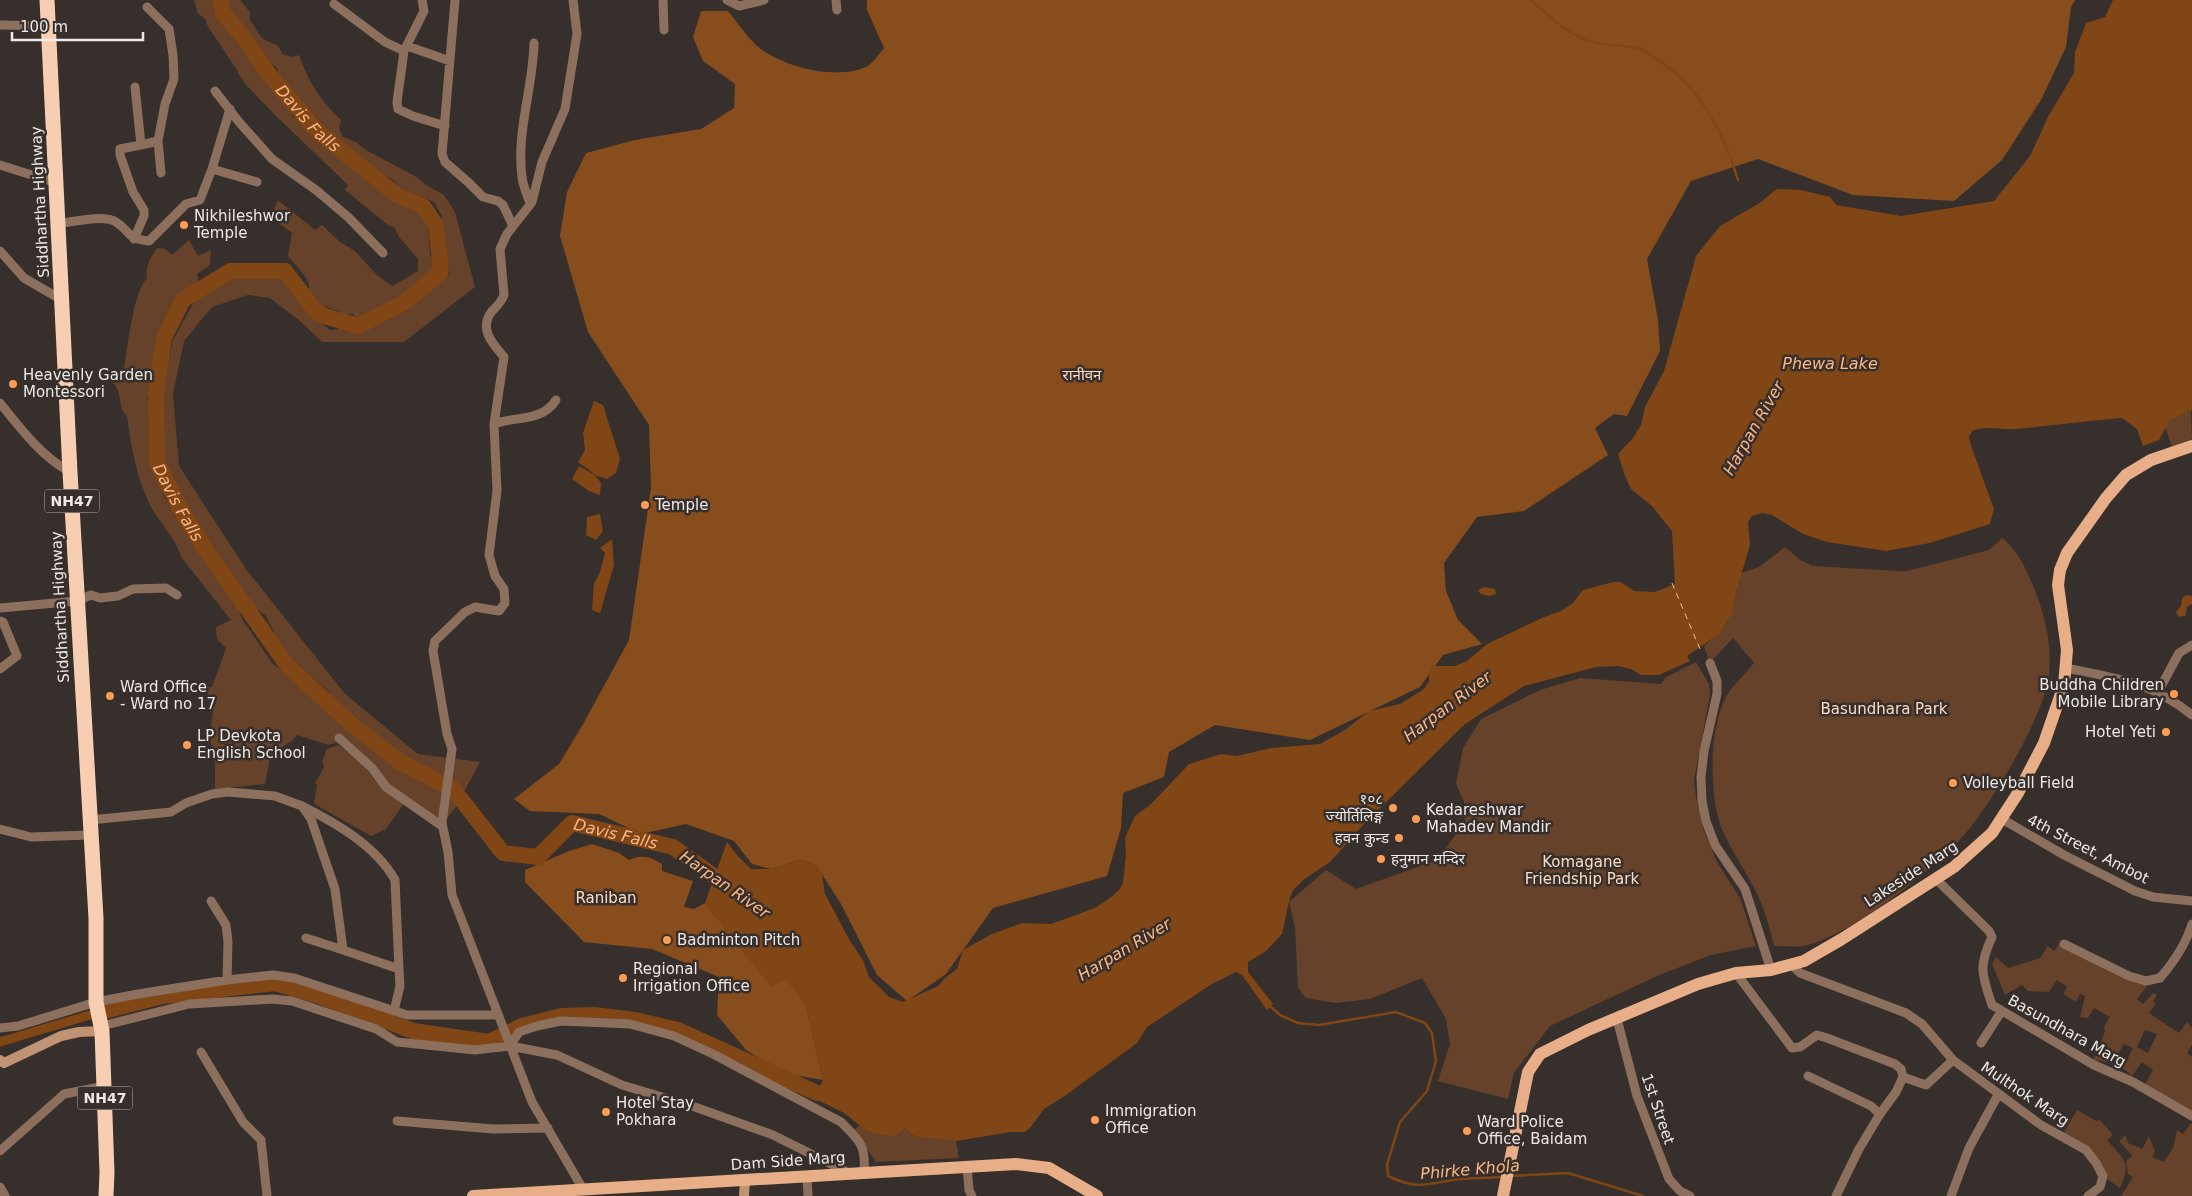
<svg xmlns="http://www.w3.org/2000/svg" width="2192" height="1196" viewBox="0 0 2192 1196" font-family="'DejaVu Sans','Noto Sans Devanagari',sans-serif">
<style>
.green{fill:#654229;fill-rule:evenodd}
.forest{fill:#884d1d}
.water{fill:#814616}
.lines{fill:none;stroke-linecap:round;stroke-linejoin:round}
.stream{stroke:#814616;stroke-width:2.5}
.canal{stroke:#814616;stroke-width:9}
.river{stroke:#814616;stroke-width:16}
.ferry{stroke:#fdb685;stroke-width:1;stroke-dasharray:6 5;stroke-linecap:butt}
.street{stroke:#8c705d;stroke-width:9}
.secondary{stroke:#c09375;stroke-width:10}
.primary{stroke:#e7ae87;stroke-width:12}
.highway{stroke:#f8ceb2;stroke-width:15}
.poi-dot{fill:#fd9d55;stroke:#362f2b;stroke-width:2}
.labels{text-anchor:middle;stroke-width:5;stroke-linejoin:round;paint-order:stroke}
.shield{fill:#362f2b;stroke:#b7b1ae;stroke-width:1}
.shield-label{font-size:14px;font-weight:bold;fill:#eee9e6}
.street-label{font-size:15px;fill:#eee9e6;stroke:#362f2b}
.poi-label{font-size:15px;fill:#eee9e6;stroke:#362f2b;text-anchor:start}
.park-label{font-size:15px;fill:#ffdac2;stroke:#362f2b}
.water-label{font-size:16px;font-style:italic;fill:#fdb685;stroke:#362f2b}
</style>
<rect width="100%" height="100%" fill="#362f2b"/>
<path class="green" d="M194 0H213L214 5 218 3C221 9 229 31 233 35 255 57 269 85 292 107V117L305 119 320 139 337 151 343 158 357 167 368 182 389 197 423 215 428 223 430 256 437 265V271L429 279 424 280C414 294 381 318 366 318L362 323 358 322 353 314 341 315V312L326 307 323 310H317L318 304 309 294V284L304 275 288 256 292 233 270 217 278 200 315 230 322 225 340 242 355 251 377 275 392 286 418 271V259L399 237 395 228 388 225 345 190 348 185 275 115C265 103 241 83 237 70L207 25 206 20 198 13Z
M224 0H240L250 12V21C256 27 258 36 265 40 273 45 279 42 282 54L293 57 299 55C308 81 320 100 341 120L339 128 343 137 356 142 366 150 415 176 426 185 444 195 455 212 475 287 404 342H322L301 322 270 298 248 295 212 307 184 341 173 394 179 466 246 569 345 694 418 754 480 762 465 790 403 761 350 717 328 691 291 658 276 636 266 616 246 600 238 584 196 522 187 513 168 482 158 440 157 417 173 340 196 298 244 273 281 275 314 317 330 330 380 324 406 311 432 286 450 274 441 235 442 216 434 202 401 188 392 179 371 168 357 158 354 153 328 138 322 125 314 115 285 90 279 77 277 68 258 56 246 34 224 12Z
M189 240 198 256 211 250 210 265 197 274C203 291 178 292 176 312L164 323 160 334V351L155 388 147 398 154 413 153 469 160 480 164 497 179 518 188 524 202 554 235 598 242 619 272 663 322 700 391 758 452 791 461 801 444 822 389 786 344 740 329 745 297 735 292 741 283 746 279 757H270L265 784 215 789V765L210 739 213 709 210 697 203 687H212L226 648 217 639 216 627 231 620 181 557C176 538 159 523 150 505 136 477 131 446 127 416 117 407 123 392 113 383V378L121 377 123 373C128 349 132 294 147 278 145 267 150 257 157 248L165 249 172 255Z
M2191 410 2192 439 2172 447 2165 426 2170 420Z
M2002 538C2019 550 2030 577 2037 596 2047 622 2053 653 2048 681 2040 722 1992 803 1965 834 1934 870 1853 933 1808 945 1798 948 1784 946 1774 946 1769 926 1764 906 1754 888 1745 870 1733 853 1724 834 1708 802 1708 723 1729 692 1736 682 1746 673 1754 663L1733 638 1710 663 1704 646C1736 620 1731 611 1741 573L1759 567 1785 547 1800 560 1813 566 1898 571H1907L1989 550Z
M1696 662 1709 684 1710 695 1694 780 1696 797 1704 831 1717 862 1740 898 1756 946 1711 955 1657 976 1550 1026 1514 1073 1508 1099 1438 1081 1450 1044 1446 1019 1422 978 1370 999 1335 1003 1306 998 1298 988 1295 927 1289 902 1326 870 1356 889 1437 860 1465 822 1464 802 1456 784 1463 748 1481 719 1540 690 1580 678 1661 684 1666 677Z
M338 745 361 762 375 780 403 805 386 829 371 836 314 804 317 785 315 783 324 767 322 762 327 749Z
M2059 944H2064L2146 981V987L2137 999 2143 1004 2153 993 2157 995 2153 1001 2156 1003 2149 1013 2179 1033 2187 1022 2192 1028V1045L2187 1053 2192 1057V1113L2144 1086 2153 1070 2142 1062 2132 1076 2123 1068 2133 1048 2124 1044 2113 1063 2093 1060 2101 1045V1042L2105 1031 2104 1027 2110 1017 2094 1008 2088 1018 2080 1017 2085 996 2080 994 2076 1002 2063 994 2067 987 2057 980 2049 992 2028 991 2022 985 2005 995 1992 964 1996 957 2008 968 2040 958 2048 946 2054 951ZM2145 1030 2157 1034 2148 1053 2137 1047Z
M2077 1110 2096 1121 2100 1120 2113 1135 2107 1140C2124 1160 2132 1162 2120 1188L2104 1177 2098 1163 2063 1134Z
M2192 1122V1196H2121L2133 1177 2128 1174 2126 1161 2132 1156 2119 1141 2125 1135 2128 1143 2142 1149 2149 1136 2155 1151 2152 1157 2164 1162 2173 1148 2177 1130 2183 1134Z
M860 1125 867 1131 904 1128 916 1137 956 1141 959 1158 876 1162 854 1130Z"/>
<path class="forest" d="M867 0H2075L2071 7 2066 47 2041 100 2002 160 1954 201 1853 195 1758 159 1691 181 1647 259 1658 320 1660 351 1627 416 1614 414 1595 428 1608 455 1524 511 1477 517 1444 563 1446 591 1458 620 1482 644 1443 655 1420 687 1310 740 1215 725 1169 752 1164 777 1123 793 1121 828 1107 876 993 908 946 974 907 1001 877 975 841 904 816 865 800 860 771 869 752 864 734 841 686 824 641 834 599 814 530 811 514 799 559 764 582 726 629 640 651 488 649 425 588 332 560 236 567 192 586 153 635 140 701 129 734 108 735 84 703 61 693 37 701 11H728C737 22 745 34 755 44 778 66 835 81 866 67 872 64 879 54 884 48L867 10Z
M592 844 619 853 629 860C643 854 650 857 662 864V871L693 881 684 907 694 909 705 903 771 986 786 978 806 1006 823 1080 782 1073 746 1050 717 1015 719 977 652 949 584 942 525 882V870L569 851Z"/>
<path class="water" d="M2113 0H2192V410L2170 420 2159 440 2143 446 2137 429 2122 418C2086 421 2050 426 2014 429 1998 430 1987 425 1972 431L1969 437 1971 446 1994 509 1990 524 1930 543 1886 551 1827 542 1803 534 1772 515 1762 513 1752 516 1748 522 1750 545 1737 589 1732 614 1719 634 1687 656 1690 661 1659 675H1641L1631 669 1618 666 1596 667 1524 686 1465 724 1363 825 1330 862 1303 880 1294 889 1290 897 1282 934 1266 951 1248 962V972L1273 1004 1267 1010 1242 975 1236 972 1212 984 1147 1027 1137 1043 1066 1095 1044 1109 1030 1128 1025 1132H1011L956 1141 916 1137 904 1128 894 1137 867 1131 844 1113 814 1098 823 1080 806 1006 786 979 771 987 705 903 727 842 737 855 751 869H771L800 860 816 865 822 874 825 894 850 941 863 960 869 977 889 997 903 1002 938 986 946 977 957 969 963 950 992 934 1022 923 1051 924 1095 908 1110 898 1119 890 1123 883 1126 854 1125 838 1135 816 1151 804 1189 764 1221 754 1237 756 1271 748 1320 744 1345 730 1369 711 1400 704 1424 689 1429 681 1430 666H1455L1467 661 1487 644 1544 617 1561 611 1573 603 1583 590 1613 582H1621L1634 591 1655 592 1675 584 1672 531 1652 506 1631 489 1625 476 1618 454 1633 438 1641 425 1645 407 1664 371 1696 256 1720 226 1758 204 1777 189 1801 190 1830 197 1836 205 1901 216 1994 201 2030 156 2048 117 2074 73 2075 52 2086 23 2105 17Z
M594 401 603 405 620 459 616 473 607 479 597 476 578 462 585 450 583 433Z
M579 466 595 475 601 483 600 495 589 491 572 479Z
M600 514 603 531 596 540 586 535 587 517Z
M612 539 614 565 600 613 592 610 594 583 599 575 605 553 600 548Z
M1484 587 1495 589 1496 594 1489 596 1481 594 1478 590Z
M2187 595 2192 596V604L2187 607 2185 616 2179 617 2176 612 2181 606 2182 598Z"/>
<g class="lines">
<path class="stream" d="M1531 0C1551 18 1570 37 1597 43 1610 46 1625 45 1639 48 1645 50 1652 56 1658 60 1702 89 1723 132 1738 180
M1271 1007 1280 1015 1298 1023 1319 1025 1396 1012 1425 1023 1432 1033 1436 1061 1427 1091 1400 1122 1387 1165 1388 1176C1419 1191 1428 1183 1460 1179 1474 1178 1488 1178 1503 1177
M1511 1176 1568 1173 1643 1196"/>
<path class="canal" d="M0 1042 90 1015"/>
<g class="river">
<path id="s1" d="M220 0 223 13 244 38 268 73 317 131 397 195 423 206 436 225 441 272 404 303 358 326 318 314 285 271H230L183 300 164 338 156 393 157 463 180 508 205 549 287 665 350 723 400 762 453 789 503 853 538 857 572 823 673 847 732 889"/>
<path d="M104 1011 162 996 275 983 319 996 413 1031 489 1042 522 1026 561 1016 594 1015 635 1020 678 1030 817 1093"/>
</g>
<path class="ferry" d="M1672 583 1700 649"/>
<path class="street" d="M422 0 424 11 404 51 397 102 398 109 413 116 445 126
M455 0 442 154 445 162 469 183 483 197 498 201 503 205 513 226
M573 0 577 34 565 109 542 162 532 202 507 234 500 249 504 295C501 303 497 306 492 311 478 329 493 344 504 357L494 424 497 491 489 555 495 576 504 589 505 603 499 611 475 607 465 612 435 641 433 651 447 734 452 749 442 823 448 852 452 895 532 1102 583 1189
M663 0 664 30
M727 0 739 6 764 0
M836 0 837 10
M334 4 385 42 404 51
M0 25 49 26
M407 46 450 61
M215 91 239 122 272 159 316 190 348 217 383 253
M158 141 161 173
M141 145 158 141 165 104 174 79 173 55 169 29 147 7
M0 165 57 183
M212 169 230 109
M530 203C527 195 523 186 522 177 516 132 533 88 534 43
M57 224C72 222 103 214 116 222 133 233 124 238 149 241L186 204 200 200 212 169 257 182
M134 239 144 216V210L133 192 120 155V149L141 145 135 87
M0 251 24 278 62 300
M0 403C20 428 41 456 70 472
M494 424C516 416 542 422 556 400
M0 608 77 601 91 595 100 598 118 596 133 589 166 588 177 595
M0 621 3 622 17 656 0 669
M1710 663 1717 681V694L1704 751 1701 777 1702 801 1706 821 1715 845 1745 889 1771 970
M2066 668C2116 678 2151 682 2192 715
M2158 692 2179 653 2192 645
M339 738 372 768 386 787 442 826
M302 806C336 823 376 846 395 880L399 969
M2002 819 2064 855 2135 891 2153 897 2192 901
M90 820 171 812 186 803 212 794 228 792 275 796 302 806 311 819 335 889 343 950 399 969 400 986 394 1011
M0 829 31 837 90 835
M1936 879 1989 931 1992 937C1978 967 1982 975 1992 1005L2094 1065 2133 1082 2192 1116
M211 901 226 925 228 942 227 980
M306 938 343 950
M2064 944 2129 976 2146 981 2160 978C2173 963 2186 944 2192 924
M1792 965 1800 973 1906 1013 1922 1024 1953 1060
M1736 973 1792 1048 1800 1047 1817 1035 1827 1038 1895 1064 1901 1069 1903 1077
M1617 1019 1637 1096 1669 1179 1680 1191 1690 1196
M102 1026 189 1004 273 999 292 1001 376 1029 397 1042 475 1050 510 1046 557 1055 622 1085 692 1106 773 1135 849 1173
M0 1028 18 1026 96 1002 138 994 227 980 273 975 294 978 407 1015H498
M1981 1043 2001 1012
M510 1046 519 1032 537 1026 561 1021 630 1024 674 1036 713 1054 841 1122C860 1141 866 1145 864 1173
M201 1052 243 1122 261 1140 267 1196
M1808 1076 1871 1106 1880 1114
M1903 1077 1926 1085 1953 1060 2041 1125 2086 1150 2096 1163 2103 1176 2100 1187 2088 1196
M397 1121 493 1129 548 1128
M0 1151 64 1094 105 1086
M967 1166 969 1190 972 1196
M807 1176 808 1196
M0 1187 5 1196
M1836 1196 1859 1149 1880 1114 1896 1092 1903 1077
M1951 1196 1969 1148 1998 1095"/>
<path class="secondary" d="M0 1060 4 1063 61 1036 79 1032 102 1031
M744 1196 745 1180"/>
<path class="primary" d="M473 1196 1016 1164 1049 1168 1097 1196
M1503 1196 1528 1072 1540 1054 1588 1030 1698 984 1736 973 1771 970 1804 961 1842 939 1954 867 1992 833 2018 793 2044 743 2064 685 2067 650 2058 585 2060 570 2067 553 2106 498 2126 475 2151 460 2192 446"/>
<path class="highway" d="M47 0 70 472 96 918V1002L102 1031 107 1173 106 1196"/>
</g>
<g class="poi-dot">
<circle cx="184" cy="225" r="5"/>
<circle cx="13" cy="384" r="5"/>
<circle cx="645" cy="505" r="5"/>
<circle cx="2174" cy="694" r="5"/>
<circle cx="110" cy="696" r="5"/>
<circle cx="2166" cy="732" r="5"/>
<circle cx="187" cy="745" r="5"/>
<circle cx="1953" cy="783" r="5"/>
<circle cx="1393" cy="808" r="5"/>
<circle cx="1416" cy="819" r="5"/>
<circle cx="1399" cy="838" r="5"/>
<circle cx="1381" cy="859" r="5"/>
<circle cx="667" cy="940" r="5"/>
<circle cx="623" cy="978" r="5"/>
<circle cx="606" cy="1112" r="5"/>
<circle cx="1095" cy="1120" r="5"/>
<circle cx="1467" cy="1131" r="5"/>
</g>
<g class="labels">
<g class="shield">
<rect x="44.5" y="489.5" width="55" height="23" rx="4"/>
<rect x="77.5" y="1086.5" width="55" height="23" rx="4"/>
</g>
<g class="shield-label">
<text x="72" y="506">NH47</text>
<text x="105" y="1103">NH47</text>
</g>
<g class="street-label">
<text transform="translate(40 202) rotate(-93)" y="5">Siddhartha Highway</text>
<text transform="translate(60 607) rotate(-93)" y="5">Siddhartha Highway</text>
<text transform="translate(2088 849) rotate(27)" y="5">4th Street, Ambot</text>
<text transform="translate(1911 874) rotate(-33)" y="5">Lakeside Marg</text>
<text transform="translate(2067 1031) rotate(29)" y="5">Basundhara Marg</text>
<text transform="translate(2025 1094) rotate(34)" y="5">Multhok Marg</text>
<text transform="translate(1658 1109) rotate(71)" y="5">1st Street</text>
<text transform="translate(788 1161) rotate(-4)" y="5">Dam Side Marg</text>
</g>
<g class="poi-label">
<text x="194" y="221">Nikhileshwor<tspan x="194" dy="17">Temple</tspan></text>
<text x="23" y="380">Heavenly Garden<tspan x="23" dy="17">Montessori</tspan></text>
<text x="655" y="510">Temple</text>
<text x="2164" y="690" text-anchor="end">Buddha Children<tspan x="2164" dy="17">Mobile Library</tspan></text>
<text x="120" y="692">Ward Office<tspan x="120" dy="17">- Ward no 17</tspan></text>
<text x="2156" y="737" text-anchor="end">Hotel Yeti</text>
<text x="197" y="741">LP Devkota<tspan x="197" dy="17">English School</tspan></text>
<text x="1963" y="788">Volleyball Field</text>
<text x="1383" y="804" text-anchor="end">१०८<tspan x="1383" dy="17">ज्योर्तिलिङ्ग</tspan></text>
<text x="1426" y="815">Kedareshwar<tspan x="1426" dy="17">Mahadev Mandir</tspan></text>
<text x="1389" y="843" text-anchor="end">हवन कुन्ड</text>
<text x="1391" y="864">हनुमान मन्दिर</text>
<text x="677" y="945">Badminton Pitch</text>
<text x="633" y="974">Regional<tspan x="633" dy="17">Irrigation Office</tspan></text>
<text x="616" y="1108">Hotel Stay<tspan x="616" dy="17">Pokhara</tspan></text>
<text x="1105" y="1116">Immigration<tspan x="1105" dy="17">Office</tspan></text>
<text x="1477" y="1127">Ward Police<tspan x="1477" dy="17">Office, Baidam</tspan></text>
</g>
<g class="park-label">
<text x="1082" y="380">रानीवन</text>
<text x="1884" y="714">Basundhara Park</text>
<text x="1582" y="867">Komagane<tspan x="1582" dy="17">Friendship Park</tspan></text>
<text x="606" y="903">Raniban</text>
</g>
<g class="water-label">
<text dy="6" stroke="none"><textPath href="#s1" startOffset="149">Davis Falls</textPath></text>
<text x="1830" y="369">Phewa Lake</text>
<text transform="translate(1753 428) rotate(-60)" y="6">Harpan River</text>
<text dy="6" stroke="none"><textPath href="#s1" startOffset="884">Davis Falls</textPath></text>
<text transform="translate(1447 706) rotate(-37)" y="6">Harpan River</text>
<text dy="6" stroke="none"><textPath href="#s1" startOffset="1498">Davis Falls</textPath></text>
<text transform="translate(725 884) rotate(35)" y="6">Harpan River</text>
<text transform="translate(1124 949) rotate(-31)" y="6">Harpan River</text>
<text transform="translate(1470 1169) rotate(-5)" y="6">Phirke Khola</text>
</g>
</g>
<path d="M12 32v8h131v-8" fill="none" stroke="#eee9e6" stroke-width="2.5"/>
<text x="20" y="32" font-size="15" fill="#eee9e6" stroke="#362f2b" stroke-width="4" paint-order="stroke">100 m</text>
</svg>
